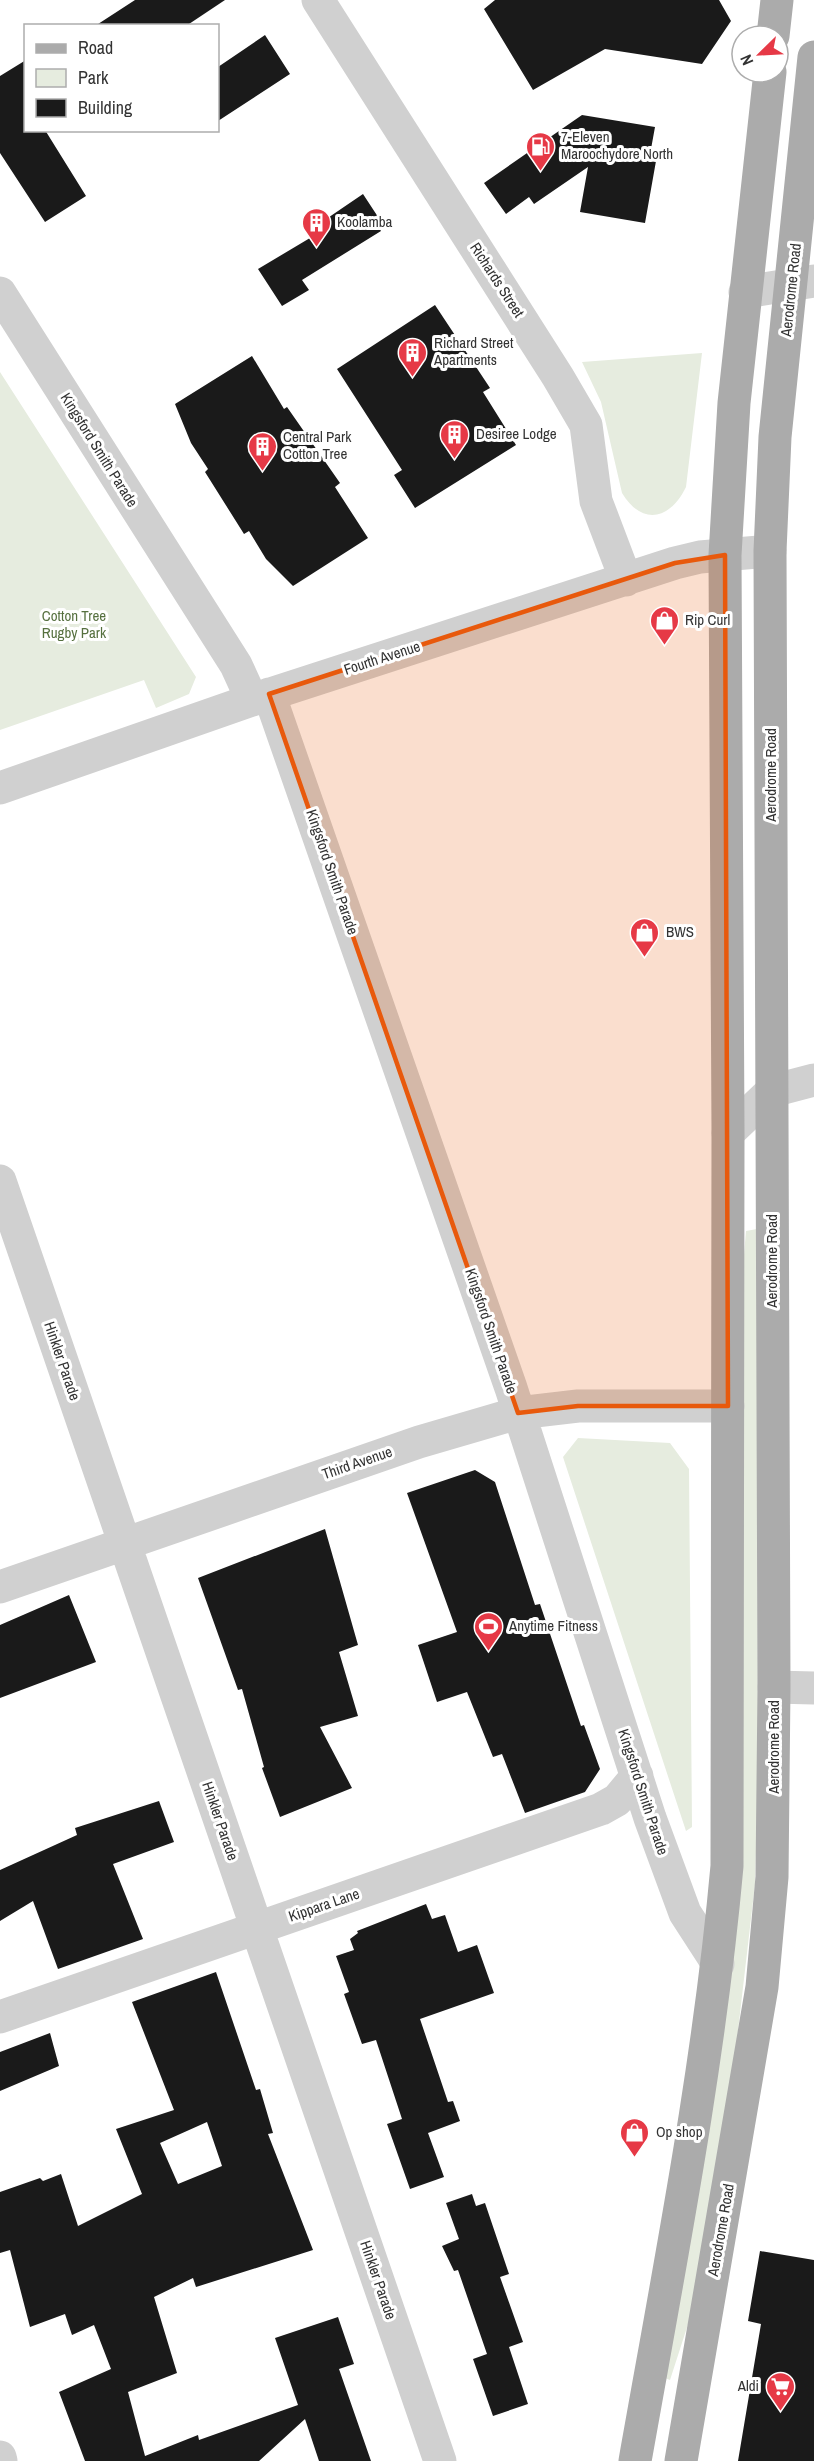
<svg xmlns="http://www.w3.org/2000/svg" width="814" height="2461" viewBox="0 0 814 2461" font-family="'Archivo Narrow',sans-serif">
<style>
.green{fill:#e6ecdf}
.building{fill:#1a1a1a;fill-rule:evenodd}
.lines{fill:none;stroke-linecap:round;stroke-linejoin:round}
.minor{stroke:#d0d0d0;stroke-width:33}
.major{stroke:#ababab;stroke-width:33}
.marked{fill:#e8590c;fill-opacity:0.2;stroke:#e8590c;stroke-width:4.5;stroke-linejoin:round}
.labels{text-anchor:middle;stroke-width:6;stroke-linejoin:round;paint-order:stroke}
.poi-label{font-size:15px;fill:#333;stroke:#fff;text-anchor:start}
.street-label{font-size:15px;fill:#333;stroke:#fff}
.park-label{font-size:15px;fill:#56703f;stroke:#fff}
</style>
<rect width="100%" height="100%" fill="#fff"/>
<path class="green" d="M702 353 686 487C670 520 642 526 622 493L601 402 582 362Z
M0 372 196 677 189 694 156 708 144 680 0 730Z
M757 1229 758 1784 755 1884 734 2065 690 2318 670 2380 660 2376 720 2028 738 1326 746 1231Z
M578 1438 670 1443 689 1469 692 1827 686 1831 563 1457Z"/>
<path class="building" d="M135 0H225L186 26H95Z
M495 0H719L731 21 702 64 605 49 533 90 484 9Z
M265 35 290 74 218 121V67Z
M26 60V130H45L86 196 45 222 0 153V76Z
M582 115 655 127 649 160 656 161 645 223 580 212 588 167 534 204 529 197 506 214 484 183Z
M363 194 382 223 378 226 381 231 302 280 309 290 282 306 258 269 315 235 313 228Z
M435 305 490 388 483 392 516 445 415 508 394 475 402 470 337 369Z
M252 356 284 409 287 407 340 483 335 487 368 538 293 586 266 559 249 531 244 534 205 472 208 469 191 443 175 404Z
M475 1470 495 1482 535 1605 540 1604 581 1726 584 1725 600 1769 585 1792 525 1813 502 1754 493 1757 467 1692 437 1702 418 1645 457 1632 407 1493Z
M325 1529 358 1645 339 1652 358 1716 320 1727 352 1788 280 1817 262 1768 264 1767 242 1689 238 1690 198 1578Z
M69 1595 96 1662 0 1698V1625Z
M159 1801 174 1842 113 1864 143 1939 58 1969 33 1901 0 1921V1870L77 1835 75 1828Z
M426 1904 432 1919 445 1915 458 1952 477 1945 494 1993 420 2019 448 2102 453 2101 460 2121 428 2133 444 2177 410 2189 387 2124 402 2119 376 2040 362 2044 344 1994 349 1992 336 1956 354 1950 350 1939 358 1933 357 1931Z
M216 1972 256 2090 260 2089 273 2133 268 2134 313 2250 196 2287 193 2278 154 2297 177 2373 128 2392 145 2456 198 2435 199 2440 298 2405 275 2338 338 2317 354 2364 339 2369 371 2461H319L305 2419 259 2461H85L59 2392 111 2369 94 2325 72 2335 65 2314 30 2327 10 2250 0 2253V2192L40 2178 43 2181 61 2174 78 2226 142 2194 116 2129 174 2110 132 2002ZM207 2122 222 2166 178 2184 160 2143Z
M50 2033 59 2066 0 2091V2052Z
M472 2194 476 2206 485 2203 509 2274 500 2277 523 2342 509 2347 528 2404 493 2416 473 2359 487 2354 458 2270 454 2271 442 2246 459 2239 446 2203Z
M760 2251 814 2260V2461H738L761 2324 748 2321Z"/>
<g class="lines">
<path class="minor" d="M318 0 558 377 586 425 596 501 626 580
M745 292 814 281
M0 293 236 665 252 700
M269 694 511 1388 650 1818 685 1913 718 1964
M0 788 252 700 675 563 700 557 770 551
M728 1133 772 1091 814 1080
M0 1181 440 2461
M0 1587 419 1442 518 1413 578 1406H728
M774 1687 814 1688
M0 2017 601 1809 617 1800 637 1776
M0 2457 1 2461"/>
<path class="major" d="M773 36 777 0
M635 2461C670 2263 709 2067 727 1866L728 1133 725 555 734 403 770 72
M681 2461 762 1987 772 1877 774 1687 770 551 775 437 814 57"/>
</g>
<path class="marked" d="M725 555 728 1406H578L518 1413 269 694 675 563Z"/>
<defs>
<symbol id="fuel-pin" viewBox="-11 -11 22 30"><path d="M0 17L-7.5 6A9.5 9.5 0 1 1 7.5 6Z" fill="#e63946" stroke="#fff"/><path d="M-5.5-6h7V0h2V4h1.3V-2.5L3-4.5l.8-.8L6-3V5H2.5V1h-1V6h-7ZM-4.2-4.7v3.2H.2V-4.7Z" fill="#fff"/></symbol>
<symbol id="building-pin" viewBox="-11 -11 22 30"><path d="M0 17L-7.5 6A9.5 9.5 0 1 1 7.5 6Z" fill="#e63946" stroke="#fff"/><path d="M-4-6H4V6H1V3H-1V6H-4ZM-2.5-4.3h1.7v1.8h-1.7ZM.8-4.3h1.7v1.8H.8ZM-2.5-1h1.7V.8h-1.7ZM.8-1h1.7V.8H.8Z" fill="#fff"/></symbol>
<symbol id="shop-pin" viewBox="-11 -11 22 30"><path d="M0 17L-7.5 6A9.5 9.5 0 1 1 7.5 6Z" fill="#e63946" stroke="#fff"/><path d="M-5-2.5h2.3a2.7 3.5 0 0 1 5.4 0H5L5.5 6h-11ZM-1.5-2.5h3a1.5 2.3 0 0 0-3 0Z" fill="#fff"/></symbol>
<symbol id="stadium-pin" viewBox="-11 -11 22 30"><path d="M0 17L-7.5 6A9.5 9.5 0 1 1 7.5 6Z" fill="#e63946" stroke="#fff"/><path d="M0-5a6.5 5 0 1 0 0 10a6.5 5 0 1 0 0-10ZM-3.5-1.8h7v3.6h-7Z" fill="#fff"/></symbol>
<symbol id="supermarket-pin" viewBox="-11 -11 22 30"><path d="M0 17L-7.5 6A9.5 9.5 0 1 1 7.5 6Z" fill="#e63946" stroke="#fff"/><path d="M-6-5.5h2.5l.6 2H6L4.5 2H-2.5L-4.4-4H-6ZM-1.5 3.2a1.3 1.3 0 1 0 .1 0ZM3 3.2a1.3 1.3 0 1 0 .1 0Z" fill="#fff"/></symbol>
</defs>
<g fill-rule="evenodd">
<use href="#fuel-pin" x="524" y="130" width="33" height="45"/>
<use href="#building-pin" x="300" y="206" width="33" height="45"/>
<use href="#building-pin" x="396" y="336" width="33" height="45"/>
<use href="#building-pin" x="438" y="418" width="33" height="45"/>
<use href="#building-pin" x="246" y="430" width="33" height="45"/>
<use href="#shop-pin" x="648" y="604" width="33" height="45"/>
<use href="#shop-pin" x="628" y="916" width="33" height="45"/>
<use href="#stadium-pin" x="472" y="1610" width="33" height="45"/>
<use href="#shop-pin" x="618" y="2116" width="33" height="45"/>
<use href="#supermarket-pin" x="764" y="2370" width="33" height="45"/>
</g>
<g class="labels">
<g class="poi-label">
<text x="561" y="142">7-Eleven<tspan x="561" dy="17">Maroochydore North</tspan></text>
<text x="337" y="227">Koolamba</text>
<text x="434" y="348">Richard Street<tspan x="434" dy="17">Apartments</tspan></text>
<text x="476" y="439">Desiree Lodge</text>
<text x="283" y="442">Central Park<tspan x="283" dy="17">Cotton Tree</tspan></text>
<text x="685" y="625">Rip Curl</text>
<text x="666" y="937">BWS</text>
<text x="509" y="1631">Anytime Fitness</text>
<text x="656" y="2137">Op shop</text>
<text x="759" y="2391" text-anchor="end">Aldi</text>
</g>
<g class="street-label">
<text transform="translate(497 280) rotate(57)" y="5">Richards Street</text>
<text transform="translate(791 290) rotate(-84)" y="5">Aerodrome Road</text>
<text transform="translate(99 450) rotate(58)" y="5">Kingsford Smith Parade</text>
<text transform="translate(382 658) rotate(-18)" y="5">Fourth Avenue</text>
<text transform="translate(771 775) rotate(-90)" y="5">Aerodrome Road</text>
<text transform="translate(332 872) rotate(71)" y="5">Kingsford Smith Parade</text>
<text transform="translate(772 1261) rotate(-90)" y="5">Aerodrome Road</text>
<text transform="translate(491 1331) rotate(71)" y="5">Kingsford Smith Parade</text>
<text transform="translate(62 1361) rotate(71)" y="5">Hinkler Parade</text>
<text transform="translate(357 1463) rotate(-19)" y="5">Third Avenue</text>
<text transform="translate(774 1747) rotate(-90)" y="5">Aerodrome Road</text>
<text transform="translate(643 1792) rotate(72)" y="5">Kingsford Smith Parade</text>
<text transform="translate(220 1821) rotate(71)" y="5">Hinkler Parade</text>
<text transform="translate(324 1905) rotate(-19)" y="5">Kippara Lane</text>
<text transform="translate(721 2230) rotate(-80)" y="5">Aerodrome Road</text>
<text transform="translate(378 2280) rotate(71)" y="5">Hinkler Parade</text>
</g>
<g class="park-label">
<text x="74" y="621">Cotton Tree<tspan x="74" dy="17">Rugby Park</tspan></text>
</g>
</g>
<rect x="24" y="24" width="195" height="108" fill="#ffffff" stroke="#adadad" stroke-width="1.5"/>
<rect x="36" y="44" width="30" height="9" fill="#ababab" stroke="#adadad" stroke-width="1.5"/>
<text x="78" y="54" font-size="18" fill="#333333">Road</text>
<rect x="36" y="69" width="30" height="18" fill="#e6ecdf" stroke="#adadad" stroke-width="1.5"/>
<text x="78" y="84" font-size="18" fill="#333333">Park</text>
<rect x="36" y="99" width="30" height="18" fill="#1a1a1a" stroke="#adadad" stroke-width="1.5"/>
<text x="78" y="114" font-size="18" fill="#333333">Building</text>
<g transform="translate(760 54) rotate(246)"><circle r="28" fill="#ffffff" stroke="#adadad" stroke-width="1.5"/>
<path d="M0-4.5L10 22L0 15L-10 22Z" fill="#e63946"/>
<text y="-9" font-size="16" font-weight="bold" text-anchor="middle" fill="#333333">N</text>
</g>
</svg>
